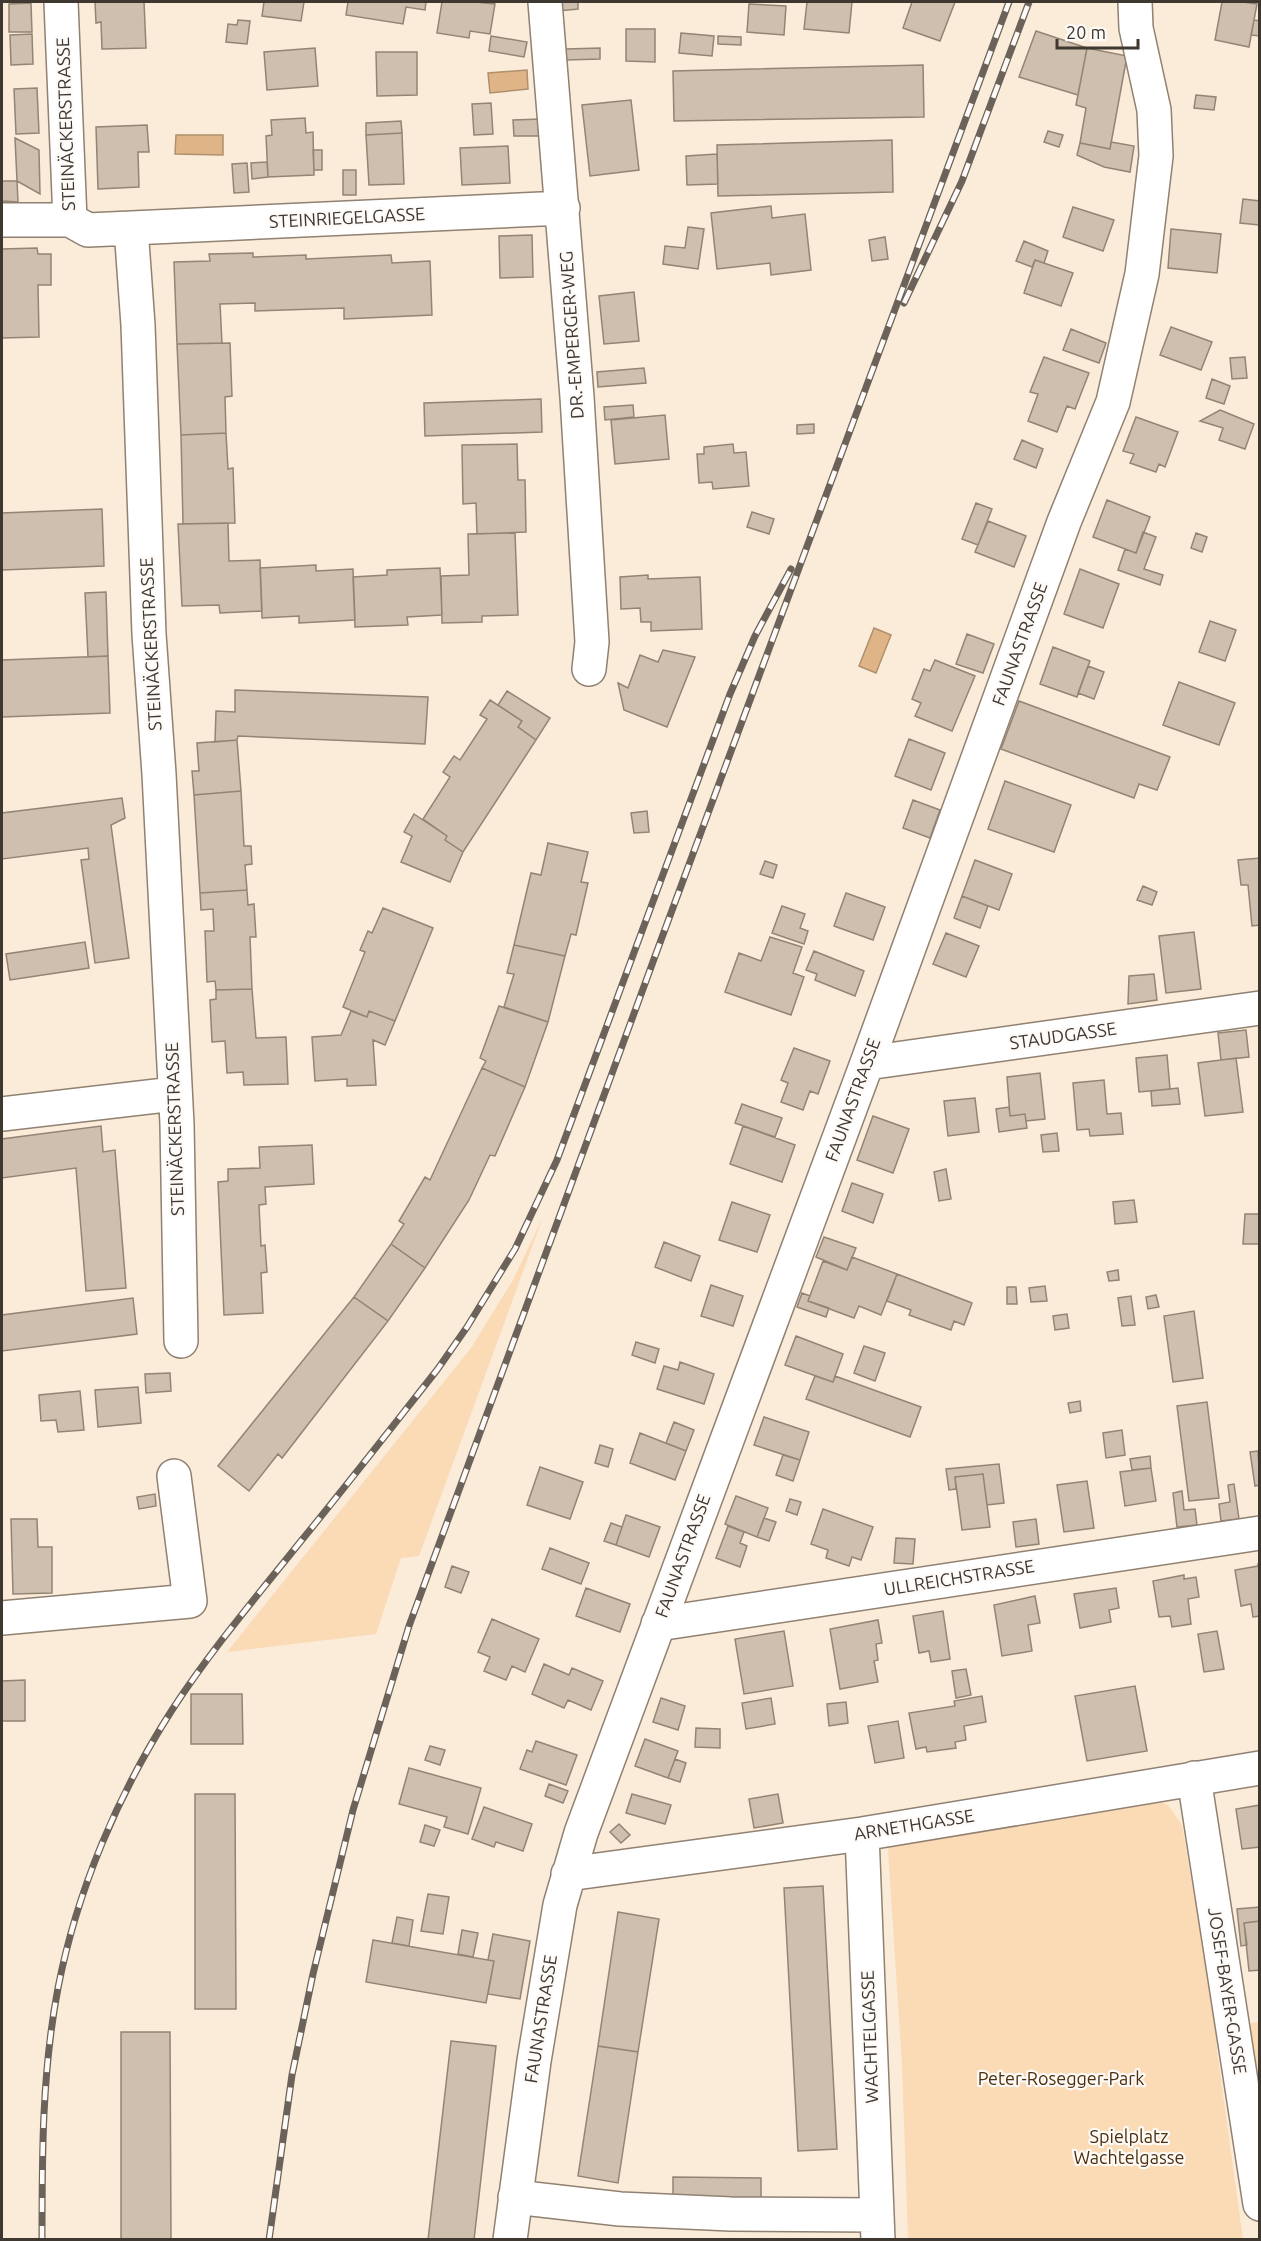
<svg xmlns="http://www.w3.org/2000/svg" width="1261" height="2241" viewBox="0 0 1261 2241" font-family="Ubuntu,sans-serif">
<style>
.green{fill:#fbdab6}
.water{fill:#dfb587;stroke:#af906d;stroke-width:1.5}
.building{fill:#cfbfae;stroke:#938474;stroke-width:1.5}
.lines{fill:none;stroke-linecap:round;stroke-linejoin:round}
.minor-casing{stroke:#908171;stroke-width:36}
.minor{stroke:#fff;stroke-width:33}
.rail-casing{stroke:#6b6359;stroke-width:7}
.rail{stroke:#fefaf7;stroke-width:4.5;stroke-dasharray:14;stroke-linecap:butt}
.labels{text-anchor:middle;stroke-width:4.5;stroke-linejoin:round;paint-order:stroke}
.street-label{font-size:18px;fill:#3e3831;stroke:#fefaf7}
.park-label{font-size:18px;fill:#4c300b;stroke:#fefaf7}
</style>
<rect width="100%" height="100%" fill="#fbebd9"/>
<path class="green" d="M543 1217 419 1556 401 1558 376 1634 227 1652 471 1348 513 1280Z
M1149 1798 1168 1805 1182 1825 1215 2022 1217 2051 1243 2239H908L902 2065 888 1849 898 1840Z
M1259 2022V2130L1244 2024Z"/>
<path class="water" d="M527 70 528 89 490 93 488 73Z
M176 135H223V155L175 154Z
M874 628 891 635 876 673 859 666Z"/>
<path class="building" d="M95 2H144L146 48 102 49 101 22 96 23Z
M264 2H304L301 21 262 16Z
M348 2H426L425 10 406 7 403 24 346 15Z
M442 2H476L495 4 490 34 470 31 469 38 437 33Z
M557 2H578V9L558 11Z
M807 2H852L849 33 804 29Z
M912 2H955L940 41 903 28Z
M1222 2H1243L1257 4 1249 47 1215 40Z
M31 3 32 32H9V4Z
M749 4 786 6 784 35 747 32Z
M238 20 250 21 247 44 226 42 228 24 237 25Z
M1254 20 1260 21V36L1251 35Z
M626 29H655V62L626 61Z
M1036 31 1087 48 1078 95 1019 77Z
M681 33 714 36 712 56 679 53Z
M32 34 33 64 11 65 10 35Z
M491 36 527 42 524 57 489 51Z
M718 36 741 37V45L718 44Z
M315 48 318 86 267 90 264 52Z
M600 48V59L566 60V49Z
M1087 48 1127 56 1110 149 1080 143 1086 108 1076 105Z
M376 52H417V95L377 96Z
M923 65 924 117 674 121 673 71Z
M37 88 39 133 16 134 14 89Z
M1196 95 1216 97 1214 110 1194 108Z
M631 100 639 170 590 176 582 105Z
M491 103 493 134 474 135 472 104Z
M305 118 306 133 313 132 314 175 268 177 266 136 272 135 271 120Z
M541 119V136H514L513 120Z
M401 121 402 133 366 135V123Z
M147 125 149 152H138L139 187 98 189 96 127Z
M1048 131 1063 135 1059 147 1044 142Z
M402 133 404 184 369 185 366 135Z
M15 138 39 150 40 194 17 181Z
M892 140 893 192 718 196 717 145Z
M1111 142 1134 146 1130 172 1104 167 1077 155 1080 143 1110 149Z
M508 146 510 183 462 185 460 148Z
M313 150H322V170H314Z
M717 154 718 184 687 185 686 156Z
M267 162 268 177 252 179 251 163Z
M247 163 249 192 234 193 232 164Z
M343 170H356V195H343Z
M2 181H17L18 202 2 201Z
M1243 199 1260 201 1259 225 1240 223Z
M771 206 772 218 805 214 811 270 771 275 770 263 717 269 711 213Z
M1073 207 1114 220 1103 251 1063 237Z
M688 227 704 229 698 269 663 264 665 246 685 248Z
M1171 229 1221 234 1217 273 1168 268Z
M532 235 533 277 500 278 499 236Z
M885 237 888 259 872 261 869 240Z
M1024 241 1048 251 1044 263 1035 260 1032 267 1016 261Z
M37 248 38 254H51V285H38L39 337 2 338V249Z
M253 253V257L306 255V259L391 255 392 263 430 261 432 315 344 319V308L255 311V303L220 304 222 343 177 344 174 262 210 261 209 254Z
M1035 260 1073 273 1061 306 1024 293Z
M634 292 639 341 604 344 599 296Z
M1171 327 1212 342 1201 370 1160 355Z
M1071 329 1106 343 1099 363 1063 350Z
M230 343 232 396 225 397 226 433 181 435 177 344Z
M1044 357 1089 373 1075 409 1067 406 1057 432 1028 421 1038 394 1030 392Z
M1245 357 1247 378 1232 379 1230 358Z
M644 368 646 383 598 387 597 372Z
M1212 379 1230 386 1224 404 1206 398Z
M541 399 542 432 425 436 424 403Z
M633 405 634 417 605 420 604 407Z
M1220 410 1254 424 1245 449 1219 440 1223 428 1200 421Z
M665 415 669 459 615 464 611 420Z
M1136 417 1178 432 1165 467 1159 464 1156 472 1130 463 1134 454 1123 451Z
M814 424V433L797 434V425Z
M226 433 228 469 233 468 235 523 183 524 181 435Z
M1022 440 1043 449 1036 468 1014 459Z
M517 444 518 480H525L526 532 477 534 476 503 463 504 462 445Z
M733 444 734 453 746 452 749 486 713 489 712 482 699 483 697 454H704V447Z
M1107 500 1150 517 1136 553 1093 537Z
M976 503 992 509 978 545 962 539Z
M102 509 104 566 2 570V513Z
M752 512 774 519 769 534 747 527Z
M988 521 1026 536 1014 567 975 552Z
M228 523 229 561 260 560 262 611 220 613 219 605 182 606 178 524Z
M1143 532 1156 537 1144 569 1163 575 1160 585 1118 570 1125 549 1136 553Z
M515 533 518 615 482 616V622L442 623 441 576 469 575 468 534Z
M1196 533 1207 537 1202 552 1191 548Z
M316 565V571L353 569 355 620 299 623V616L262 618 260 568Z
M440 568 442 615 407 617 408 625 355 627 353 577 387 575V570Z
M1080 569 1119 584 1103 628 1064 614Z
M648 575V579L700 577 702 629 651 631V622H641L640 608 621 609 620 577Z
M106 592 108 656 88 657 85 593Z
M1210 621 1236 630 1225 661 1199 652Z
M967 634 994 644 983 673 956 664Z
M1053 647 1090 661 1077 697 1040 684Z
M663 650 695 657 667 727 624 710 618 683 628 688 640 655 658 662Z
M108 656 110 713 2 717V660Z
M935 660 975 676 952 731 915 716 921 703 912 699 924 669 930 671Z
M1088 666 1104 672 1094 699 1078 693Z
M1179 682 1235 703 1219 745 1163 725Z
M235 690 428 697 425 744 238 736 237 740 215 742 216 711 235 712Z
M507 691 550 718 536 740 518 727 522 721 498 705Z
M490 700 522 721 518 727 536 740 463 852 445 840 447 836 423 819 450 777 443 772 454 756 460 760 487 719 480 715Z
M1019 701 1170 757 1157 790 1139 784 1134 798 1001 749Z
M909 739 945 753 931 790 895 776Z
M237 740 241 791 194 795 192 771H199L197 743Z
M1005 781 1071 805 1054 852 988 829Z
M241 791 244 846H251L252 864 245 865 247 890 200 893 194 795Z
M122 798 125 818 111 825 129 958 95 963 81 860 89 859 88 848 2 859V813Z
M913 800 940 810 930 838 903 828Z
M647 811 649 832 634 833 631 813Z
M414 814 447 836 445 840 463 852 450 882 401 862 412 836 404 832Z
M548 843 588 852 581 882 588 883 576 935 571 934 565 956 514 945 531 873 541 875Z
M1260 858V925L1252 926 1248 885H1241L1238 860Z
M975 860 1012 874 999 910 962 896Z
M765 861 777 865 773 878 760 874Z
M1143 886 1157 892 1152 905 1137 900Z
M247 890 248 905 254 904 256 937H250L252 989 216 990 215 981 207 982 205 931H214L213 909 201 910 200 893Z
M846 893 885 907 873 940 834 926Z
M962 896 988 906 980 928 954 918Z
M782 906 805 914 800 928 808 931 804 944 772 933Z
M383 908 433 928 395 1021 369 1011 367 1017 343 1007 365 952 360 950 368 931 372 933Z
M1194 932 1201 989 1166 993 1159 936Z
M946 933 979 946 966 977 933 964Z
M770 937 802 947 793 973 804 977 791 1015 725 992 739 953 761 961Z
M85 942 89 968 10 980 6 954Z
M514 945 565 956 548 1022 504 1007 514 974 507 973Z
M814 951 864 971 855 996 815 980 817 974 806 970Z
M1154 974 1157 1000 1128 1004 1129 976Z
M252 989 256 1038 286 1037 288 1084 244 1085 243 1072 227 1073 225 1041 212 1042 210 1000 216 999V990Z
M499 1006 548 1022 525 1087 482 1068 486 1061 480 1058Z
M351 1011 367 1017 369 1011 395 1021 385 1045 373 1040 376 1085 347 1086V1079L315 1081 312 1037 341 1035Z
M1246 1030 1249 1057 1221 1060 1218 1033Z
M794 1048 830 1061 818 1094 810 1091 803 1110 781 1102 788 1083 781 1080Z
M1167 1055 1170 1089 1139 1092 1136 1058Z
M1236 1058 1243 1112 1205 1116 1198 1063Z
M482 1068 525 1087 495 1156 490 1155 469 1200 425 1268 391 1244 404 1224 399 1221 425 1177 430 1180Z
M1040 1073 1045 1119 1026 1121 1025 1114 1010 1116 1007 1077Z
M1104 1080 1107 1114 1121 1113 1123 1134 1090 1136 1089 1129 1077 1130 1073 1083Z
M1178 1088 1180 1104 1152 1106 1151 1091Z
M975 1098 979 1132 948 1136 944 1101Z
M742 1104 782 1118 775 1137 735 1123Z
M1009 1107 1010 1116 1025 1114 1027 1128 999 1132 996 1109Z
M873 1116 909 1129 893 1173 857 1160Z
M101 1126 103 1152 115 1150 126 1288 86 1291 76 1168 2 1178V1139Z
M743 1126 795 1145 782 1182 730 1164Z
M1057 1133 1059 1151 1043 1152 1041 1135Z
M312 1145 314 1184 265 1187 266 1204 259 1205 261 1246 265 1245 267 1272 261 1273 263 1313 224 1315 218 1182 228 1181V1169L260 1168 259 1147Z
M946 1169 951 1199 939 1201 934 1172Z
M852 1183 883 1194 873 1223 842 1211Z
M1134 1200 1137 1222 1115 1224 1113 1202Z
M732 1202 770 1215 757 1252 719 1240Z
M1245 1214H1260V1244H1243Z
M824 1237 856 1248 847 1270 816 1257Z
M664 1242 700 1256 691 1281 655 1267Z
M391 1244 425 1268 388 1321 354 1297Z
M852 1257 897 1274 881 1315 859 1306 854 1318 808 1301 823 1261 847 1270Z
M1118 1270 1119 1280 1109 1281 1107 1272Z
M897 1274 972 1303 964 1325 954 1321 951 1330 909 1315 911 1310 887 1301Z
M711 1285 743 1296 733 1326 701 1316Z
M1045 1286 1047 1301 1031 1302 1029 1288Z
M1007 1287H1016L1017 1304H1007Z
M802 1293 810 1296 808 1301 829 1308 826 1317 797 1307Z
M1156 1295 1159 1307 1148 1309 1146 1297Z
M1131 1296 1135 1325 1122 1326 1118 1298Z
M354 1297 388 1321 282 1458 278 1454 249 1491 218 1466Z
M133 1298 137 1334 2 1351V1315Z
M1194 1311 1203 1378 1173 1382 1164 1316Z
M1067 1314 1069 1328 1055 1330 1053 1316Z
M796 1336 843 1354 833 1382 785 1365Z
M636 1342 659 1349 655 1363 632 1355Z
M864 1346 885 1353 875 1381 854 1373Z
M680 1362 714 1374 704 1404 657 1389 664 1366 678 1370Z
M170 1373 171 1391 146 1393 145 1374Z
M815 1376 833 1382 835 1376 921 1407 910 1437 806 1399Z
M138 1387 141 1423 98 1427 95 1390Z
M80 1391 84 1430 58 1432 56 1420 41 1421 39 1395Z
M1080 1401 1081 1411 1070 1413 1068 1403Z
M1207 1402 1219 1498 1189 1501 1177 1406Z
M764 1417 809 1432 800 1460 754 1445Z
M674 1422 694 1430 686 1451 666 1443Z
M1122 1430 1125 1455 1106 1458 1103 1433Z
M640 1433 686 1451 675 1480 630 1463Z
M600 1445 613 1449 608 1467 595 1463Z
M1258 1451 1260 1485 1255 1486 1250 1452Z
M783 1455 800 1460 793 1481 776 1475Z
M1150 1456 1151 1468 1132 1470 1130 1459Z
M999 1464 1004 1503 987 1505 983 1474 955 1477 956 1489 949 1490 946 1469Z
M540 1467 583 1482 570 1519 527 1505Z
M1151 1468 1156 1501 1125 1506 1120 1472Z
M983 1474 990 1527 962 1530 955 1477Z
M1087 1481 1094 1528 1064 1532 1057 1485Z
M1234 1484 1239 1519 1221 1521 1219 1504 1230 1502 1228 1485Z
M1182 1491 1184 1510 1195 1509 1197 1525 1177 1527 1173 1493Z
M155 1494 156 1506 139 1509 137 1497Z
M736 1496 768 1508 757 1537 725 1524Z
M790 1499 801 1502 797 1515 786 1511Z
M823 1509 873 1527 861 1560 852 1557 849 1566 826 1558 828 1550 811 1544Z
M626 1515 660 1527 649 1557 616 1545Z
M764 1518 776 1522 769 1541 757 1537Z
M11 1519H37L38 1547H52V1593L13 1594Z
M1036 1519 1039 1544 1016 1547 1013 1522Z
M611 1523 622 1527 616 1545 604 1541Z
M728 1526 744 1532 740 1543 747 1546 740 1567 716 1558Z
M896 1538 915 1539 913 1564 894 1563Z
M550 1548 589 1563 581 1584 542 1569Z
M1258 1564H1260V1616L1253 1617 1251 1604 1241 1606 1235 1570 1258 1566Z
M452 1566 469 1572 461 1593 445 1587Z
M1184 1575V1579L1196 1577 1199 1597 1188 1599 1191 1624 1172 1627 1170 1616 1159 1617 1153 1581Z
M586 1588 630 1604 620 1632 576 1616Z
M1116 1588 1119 1608 1109 1610 1111 1622 1080 1628 1074 1594Z
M1035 1596 1040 1623 1028 1625 1032 1651 1002 1656 994 1605Z
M943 1611 950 1659 931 1662 929 1651 919 1653 913 1616Z
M492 1619 539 1639 525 1672 512 1666 506 1680 484 1671 490 1657 478 1652Z
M878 1620 882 1643 876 1644 878 1660 874 1661 878 1682 840 1689 830 1629Z
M784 1631 793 1686 744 1694 735 1639Z
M1217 1631 1224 1669 1204 1672 1198 1634Z
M544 1664 569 1675 572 1668 603 1681 591 1710 568 1700 564 1708 532 1694Z
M966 1669 971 1695 956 1698 952 1671Z
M25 1680V1721H2V1681Z
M1135 1686 1147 1751 1087 1761 1075 1696Z
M191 1694H242L243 1744H191Z
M982 1696 986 1722 964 1726 966 1740 955 1742 956 1748 927 1752 926 1747 916 1749 909 1713 955 1706 954 1701Z
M661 1698 685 1706 678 1730 653 1722Z
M771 1698 775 1724 746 1729 742 1703Z
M846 1702 848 1723 829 1726 827 1704Z
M898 1721 904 1758 875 1763 868 1726Z
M696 1728 720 1729V1748L695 1747Z
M645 1739 678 1751 668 1778 635 1766Z
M536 1741 577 1755 566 1785 520 1769 527 1750 532 1752Z
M430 1746 445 1750 440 1765 425 1760Z
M675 1759 686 1763 680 1782 668 1778Z
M409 1768 481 1788 468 1834 444 1827 447 1817 399 1804Z
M549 1784 568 1791 563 1803 545 1796Z
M195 1794H235L236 2009H195Z
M632 1794 671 1805 665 1824 626 1813Z
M778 1794 783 1823 754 1828 749 1799Z
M1260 1805V1847L1242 1849 1236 1809Z
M484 1807 532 1824 523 1851 496 1842 494 1847 472 1839Z
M619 1824 630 1835 621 1843 610 1832Z
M425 1825 440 1830 434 1846 420 1842Z
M823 1886 837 2149 798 2151 784 1888Z
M428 1894 449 1897 443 1934 421 1931Z
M1260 1907V1921L1244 1923 1247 1945 1241 1946 1237 1909Z
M618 1912 659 1919 638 2052 598 2046Z
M397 1917 413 1920 409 1946 392 1943Z
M1260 1921V1970L1249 1971 1244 1923Z
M462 1930 478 1933 473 1957 458 1954Z
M493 1934 530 1941 520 1999 488 1994 494 1961 488 1960Z
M373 1940 494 1961 486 2003 366 1982Z
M121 2032H170L171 2240H121Z
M451 2041 496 2046 474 2240H428Z
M598 2046 638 2052 618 2183 578 2176Z
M673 2177 761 2178V2200L673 2198Z"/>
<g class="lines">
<defs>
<path id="minor" d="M61 2 70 220 88 230 563 208
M545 2 577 397 592 642 589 669
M2 220H70
M131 228 138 325 149 634 159 774 177 1124 181 1341
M867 1063 1260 1008
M2 1114 174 1094
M2 1618 190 1601 174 1476
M658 1624 1260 1533
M1194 1778 1260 2204
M862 1834 878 2240
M568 1874 862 1834 1260 1768
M515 2197 620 2209 731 2214 876 2215
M510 2240 534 2061 560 1905 581 1833 867 1063 1064 522 1113 402 1142 274 1156 156 1154 110 1136 28 1135 2"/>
</defs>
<use href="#minor" class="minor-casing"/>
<use href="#minor" class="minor"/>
<defs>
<path id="rail" d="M904 303 962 181 1029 2
M42 2240C42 2155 42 2072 58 1988 77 1890 118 1794 172 1710 211 1650 257 1596 301 1541 347 1485 392 1427 437 1370L467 1327 515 1249 557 1160 730 694 755 636 791 569
M269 2240 292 2075 313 1974 353 1810 409 1626 661 940 1009 2"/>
</defs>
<use href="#rail" class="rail-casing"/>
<use href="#rail" class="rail"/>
</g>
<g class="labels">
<g class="street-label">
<text transform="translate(66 124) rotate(-92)" y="6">STEINÄCKERSTRASSE</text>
<text transform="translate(347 218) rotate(-3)" y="6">STEINRIEGELGASSE</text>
<text transform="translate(572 335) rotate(-94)" y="6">DR.-EMPERGER-WEG</text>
<text transform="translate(151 644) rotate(-93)" y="6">STEINÄCKERSTRASSE</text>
<text transform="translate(1020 644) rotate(-70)" y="6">FAUNASTRASSE</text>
<text transform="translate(1063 1036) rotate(-8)" y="6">STAUDGASSE</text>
<text transform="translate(853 1100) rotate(-70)" y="6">FAUNASTRASSE</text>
<text transform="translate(175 1129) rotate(-92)" y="6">STEINÄCKERSTRASSE</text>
<text transform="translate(683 1556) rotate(-70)" y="6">FAUNASTRASSE</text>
<text transform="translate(959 1578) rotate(-9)" y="6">ULLREICHSTRASSE</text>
<text transform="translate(914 1825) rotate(-9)" y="6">ARNETHGASSE</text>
<text transform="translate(1227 1991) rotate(81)" y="6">JOSEF-BAYER-GASSE</text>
<text transform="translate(541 2019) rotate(-81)" y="6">FAUNASTRASSE</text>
<text transform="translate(870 2037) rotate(-92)" y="6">WACHTELGASSE</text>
</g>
<g class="park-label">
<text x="1061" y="2085">Peter-Rosegger-Park</text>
<text x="1129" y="2143">Spielplatz<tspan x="1129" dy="21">Wachtelgasse</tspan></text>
</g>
</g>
<rect width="1261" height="2241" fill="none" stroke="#3e3831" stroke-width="6"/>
<path d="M1057 39v9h81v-9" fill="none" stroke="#3e3831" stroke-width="3"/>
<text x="1066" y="39" font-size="18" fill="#3e3831" stroke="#fefaf7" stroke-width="4.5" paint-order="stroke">20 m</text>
</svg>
